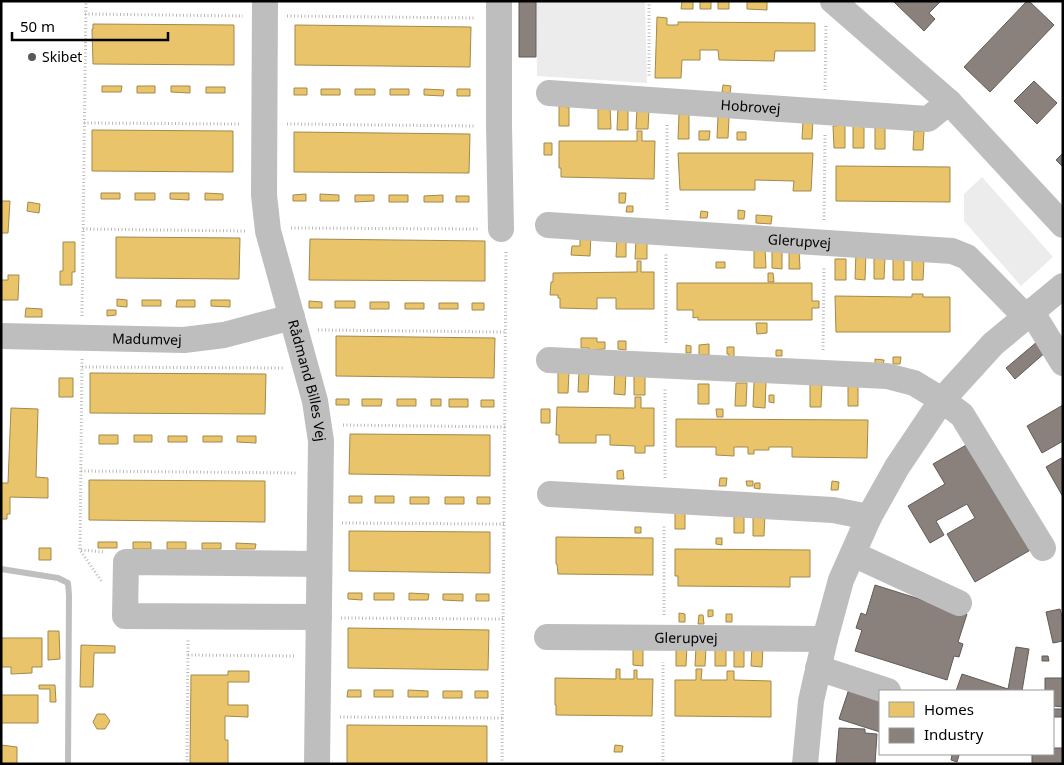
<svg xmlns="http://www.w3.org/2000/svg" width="1064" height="765" viewBox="0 0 1064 765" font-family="'Noto Sans',sans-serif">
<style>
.green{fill:#ececec}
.homes{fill:#e9c46a;stroke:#a3894a}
.industry{fill:#8a817c;stroke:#615a57}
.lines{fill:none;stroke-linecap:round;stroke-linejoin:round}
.stream{stroke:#bfbfbf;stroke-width:6}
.path{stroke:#b9b9b9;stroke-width:3;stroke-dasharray:1 2.5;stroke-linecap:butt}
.minor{stroke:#bebebe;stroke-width:26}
.poi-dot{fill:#595959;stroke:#fff;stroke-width:2}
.labels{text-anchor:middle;stroke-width:5;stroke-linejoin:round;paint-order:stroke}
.poi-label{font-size:14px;fill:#000;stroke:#fff;text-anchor:start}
.street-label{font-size:14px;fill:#000;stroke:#fff}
</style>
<rect width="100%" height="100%" fill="#fff"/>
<path class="green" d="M536 1H645L647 83 537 76Z
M982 177 1053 257 1021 286 964 221V194Z"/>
<path class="homes" d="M682 1H693V9H681Z
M700 1H711V9H700Z
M718 1H729V9H718Z
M747 1H767V10L747 9Z
M657 17 667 18V25H678V22L815 23V51H775L774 61 719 60 718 50H700V60H682L681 78H655Z
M93 24 234 25V65L93 64 92 29H93Z
M295 25 471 27 470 67 295 65Z
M723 85 731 86 730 93 722 92Z
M102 86H122L121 92H102Z
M137 86H155V93H137Z
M171 86H190V93L171 92Z
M206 87H225V93H206Z
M294 88H307V95H294Z
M321 89H340V95H321Z
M355 89H375V95H355Z
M390 89H409V95H390Z
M424 89 444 90 443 96 424 95Z
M457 89H470V96H457Z
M559 106 569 107V126H559Z
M598 106H610L611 129H598Z
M618 106 628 107V130H617Z
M637 108H649L648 129H636Z
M679 114H689V139H678Z
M718 116 729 117 728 138H717Z
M803 120H813L812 139H802Z
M845 125V148H834L833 126Z
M853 126H864V148H853Z
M875 127H885V149H875Z
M92 130 233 131V172L92 171Z
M637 131H642V141H655L654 179 561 177V168H559V141H637Z
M699 131H710L709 140H699Z
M914 131H924L923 150H913Z
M294 132 470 134 469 173 294 172Z
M737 132H746V140H737Z
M544 143H552V155H544Z
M678 153H813L811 191H793L794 181 755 180V190H680Z
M836 166 950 167V202L836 201Z
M101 193H120V199H101Z
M135 193H155V200H135Z
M170 193H189V200L170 199Z
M205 193 223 194V200H205Z
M619 193H626L625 203H619Z
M306 194V201H293V195Z
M320 194 339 195V201H320Z
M355 195H374V201L355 202Z
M389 195H408V202H389Z
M443 195V202H424V196Z
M456 196H469V202H456Z
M1 201H10L8 233H1Z
M28 202 40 204 39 213 27 211Z
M627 206H633V212H626Z
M738 210 745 211 744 219H738Z
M701 211 708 212 707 218H700Z
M756 215 772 216 771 224 756 223Z
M580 233H591L590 256 571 255 572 246H580Z
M116 237 240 238 239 279 116 278Z
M617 238H626V257H616Z
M636 238H647V259H635Z
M310 239 485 241V281L309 280Z
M63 242H75V272H72V285H60V271H63Z
M754 247H765L766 268H754Z
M772 247H782V269L772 268Z
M789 249H799L800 269H789Z
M856 252H866L865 280 855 279Z
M874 257H885L884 279H874Z
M835 259H846V280H835Z
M893 259H904V280H893Z
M912 259H924L923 280H912Z
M637 261H641V272H654V309H616V298H597V309L560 308V298H558V295H550L551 282H553V273L637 272Z
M716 262H725V268H716Z
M768 273H773L774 282H768Z
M8 275H19L18 300H1V280H8Z
M677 283H812V301H819V308H812V320H698V317L693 318V310H677Z
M912 294H923V297H950V332H836L835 296 912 297Z
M117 299 127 300V307L117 306Z
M142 300H161V306H142Z
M177 300H195V307H176Z
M211 300H230V307L211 306Z
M309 301 322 302V308H309Z
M335 301H355V308H335Z
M370 302H389V309H370Z
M405 303H424V309H405Z
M439 303H458V309H439Z
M472 303H484V310H472Z
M26 308 42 309V317H25Z
M107 310H116V315L107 316Z
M756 323H767V333L757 334Z
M336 336 495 338 494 378 336 376Z
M581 338H597V342H605V349L589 350V348H581Z
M618 341H626V350L618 349Z
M709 344V355H699V345Z
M686 345 691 346V353H686Z
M727 347H734V357H729V354H727Z
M776 350H782V356H776Z
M893 357H901L900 364H893Z
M875 359 884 360 883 365H875Z
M558 371H569L568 393H558Z
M579 371 589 372 588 392H578Z
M615 371H626L625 395 614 394Z
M634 372H645V395H634Z
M90 373 266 374 265 414 90 413Z
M59 378H73V397H59Z
M754 382H766L765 408 753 407Z
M736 383H747L746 406H735Z
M698 384H709V404H698Z
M810 384 822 385 821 407H810Z
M848 385 858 386V406H848Z
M769 395H774V403L769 402Z
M635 397H641V408H654V446H645V453H635V446L610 445V435H596V443H559V435H556L557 407 635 408Z
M336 399H349V405H336Z
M362 399H382L381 406H362Z
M397 399H416V406H397Z
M431 399H441V406H431Z
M449 399H468V407H449Z
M481 400H494V407H481Z
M11 408 38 409 36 477 48 478V498L10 497V514H7V519H1V483H8Z
M541 409H550V423H541Z
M716 409H723V417H717Z
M676 419 868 420 867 458 792 457V447H769V450H754V454H748V447H734V456L716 455V447H676Z
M350 434 490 435V476L349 474Z
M99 435H118V444H99Z
M134 435H152V442H134Z
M168 436H187V442H168Z
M203 436H222V442H203Z
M237 436H256V443L237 442Z
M623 470 624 479H617V471Z
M720 478H727L726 486H719Z
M89 480 265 481V522L89 520Z
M746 481H753V486H747Z
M832 481 839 482 838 490H831Z
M755 483H760V489L754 488Z
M349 496H362V503H349Z
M375 496H394V503H375Z
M410 497H429V504H410Z
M445 497H464V504H445Z
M477 497H490V504H477Z
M675 509H685V529H675Z
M734 512H744V533H734Z
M753 514H765L764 536H753Z
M635 527H641V533H635Z
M349 531 490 532V573L349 571Z
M556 537 653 538V575L558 574 557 564H556Z
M716 538H722V545L716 544Z
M98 542H117V548H98Z
M133 542H151V549H133Z
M167 542H186V549H167Z
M202 543H221V549H202Z
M236 543 256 544 255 549H236Z
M39 548H51V560H39Z
M675 549 810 550V577H790V587L678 586V576H675Z
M348 593H362V600L348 599Z
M374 593H394V600H374Z
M409 593 429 594 428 600H409Z
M443 594H463V601L443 600Z
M476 594H489V601H476Z
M708 610H713V616L708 617Z
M679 613 685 614V622H679Z
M726 614H732V622H726Z
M699 615H703L704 624H698Z
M348 628 489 630 488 670 348 668Z
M48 631H59L60 659 48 660Z
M1 638H42V667H32V673L11 674V667H1Z
M633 644H643V666L633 665Z
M676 644 687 645 686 666H676Z
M81 645 115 646V653H94L93 687H80Z
M752 645 763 646 762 667 751 666Z
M734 646H744V667H734Z
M696 647H706L705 666H695Z
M715 647H726V666H715Z
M616 669H620V679H634V670H637V679H653L652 716 556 715V705H555V678L616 679Z
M696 669H702L701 680H727V671H734V680L771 681V717L675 716V680H696Z
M228 671H249V682H228V705H248V717L225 716V740H228V764H190L191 675H228Z
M39 685H55L56 702H50V689H39Z
M348 690H361V697H347Z
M374 690H393V697H374Z
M408 690 428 691V697H408Z
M443 691H462V698H443Z
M475 691H488V698H475Z
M1 695H38V723H1Z
M97 714H105L110 721 105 729H97L93 722Z
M347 725 487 726V764H347Z
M1 745 17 747V764H1Z
M615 745 623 746 622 752H614Z"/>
<path class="industry" d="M519 1H536V57H519Z
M893 1H941L929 13 935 19 924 31Z
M1027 1H1029L1054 25 990 92 964 67Z
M1034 81 1057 103 1037 124 1014 101Z
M1063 153V167L1056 160Z
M1038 341 1047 351 1015 379 1006 368Z
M1063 405V441L1042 453 1027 426Z
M968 444 1034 548 975 582 947 534 975 518 967 504 936 521 944 535 930 543 908 506 945 484 933 464Z
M1063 457V497L1046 467Z
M875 585 967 614 958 642 963 644 959 657 954 656 947 680 855 651 862 630 856 628 861 613 866 615Z
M1060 609 1063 620V641L1053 643 1046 612Z
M1016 647 1029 649 1022 691H956L962 674 1008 689Z
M1042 656H1048L1049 661H1042Z
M1045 678H1063V707L1053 706V691H1045Z
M849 689 880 699V732L839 719Z
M1053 709H1063V717H1053Z
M839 728 865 729V733L877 734 875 764H836Z
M1053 748H1063V764H1032V754H1053Z
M948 754 959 755 957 762 951 760 952 755Z"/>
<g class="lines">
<path class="stream" d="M1 569 58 578 68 583 69 595 68 764"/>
<path class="path" d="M649 1V78
M85 14 243 16
M287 16 476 18
M825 90 826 26
M84 123 241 124
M287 124 476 126
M667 210V124
M824 220 825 134
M291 228 479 229
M83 229 245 231
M82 316 86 1
M318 330 505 332
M666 343V254
M823 350 824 266
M82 359 80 550 102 582
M82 367 284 368
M343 425 505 427
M81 471 298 473
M665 478V389
M342 523 504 524
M81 550 105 552
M664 615V524
M341 618 503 619
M188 655 295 656
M340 717 502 718
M187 764 188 640
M502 764 506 251
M663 764V662"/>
<g class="minor">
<path id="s1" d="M265 1 264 195 268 231 315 401 321 441 317 764"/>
<path d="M499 1V126L501 229"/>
<path d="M833 1 949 102 1063 225"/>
<path id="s2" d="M549 93 928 119 949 102"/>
<path id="s3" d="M548 225 952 251 967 257 1025 316"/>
<path d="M1031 311 1063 363"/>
<path id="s4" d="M1 336 184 340 224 335 292 317"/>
<path d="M549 360 887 376 914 383 942 400 962 415 1043 548"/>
<path d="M550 494 833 510 869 517"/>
<path d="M853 554 959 603"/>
<path d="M319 617 125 616 126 562 319 564"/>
<path id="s5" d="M547 637 825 639"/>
<path d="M818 668 888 691"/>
<path d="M805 764 811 701 825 639 841 580 869 517 897 467 942 400 993 344 1063 286"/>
</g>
</g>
<circle class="poi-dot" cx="32" cy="57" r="5"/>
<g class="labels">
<g class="poi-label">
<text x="42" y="62">Skibet</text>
</g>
<g class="street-label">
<text dy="5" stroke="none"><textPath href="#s2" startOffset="202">Hobrovej</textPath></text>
<text dy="5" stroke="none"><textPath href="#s3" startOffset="252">Glerupvej</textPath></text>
<text dy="5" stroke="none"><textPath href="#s4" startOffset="146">Madumvej</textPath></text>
<text dy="5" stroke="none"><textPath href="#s1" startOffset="385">Rådmand Billes Vej</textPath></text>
<text dy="5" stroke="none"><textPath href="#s5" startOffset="139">Glerupvej</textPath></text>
</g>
</g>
<rect width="1064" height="765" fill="none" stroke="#000000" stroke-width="5"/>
<rect x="879" y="690" width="175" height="65" fill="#ffffff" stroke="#999999"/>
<rect x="889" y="702" width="25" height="15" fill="#e9c46a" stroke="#999999"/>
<text x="924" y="715" font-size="15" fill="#000000">Homes</text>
<rect x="889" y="728" width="25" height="15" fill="#8a817c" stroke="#999999"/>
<text x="924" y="740" font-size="15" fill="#000000">Industry</text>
<path d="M12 32v8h156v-8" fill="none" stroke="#000000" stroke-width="2.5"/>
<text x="20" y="32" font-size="15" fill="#000000" stroke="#ffffff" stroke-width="4" paint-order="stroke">50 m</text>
</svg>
